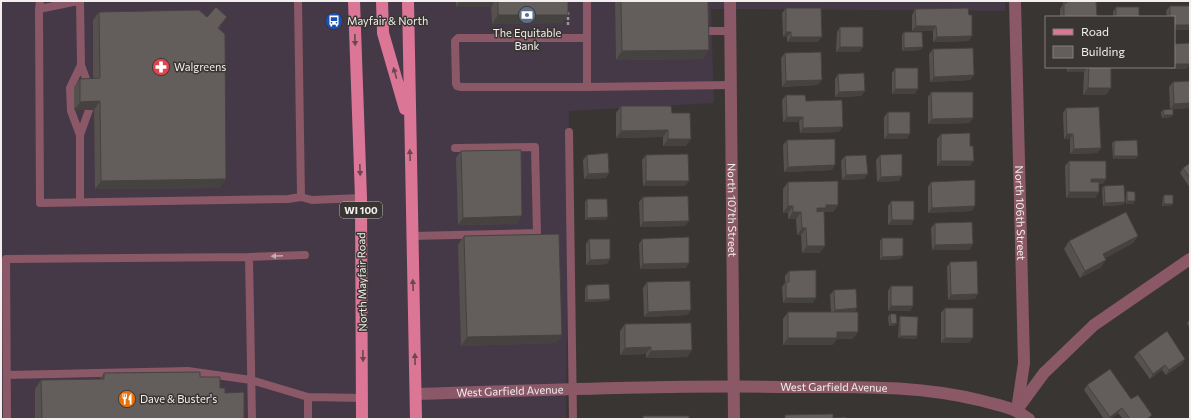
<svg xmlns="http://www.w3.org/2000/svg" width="1191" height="420" viewBox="0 0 1191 420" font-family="Commissioner,sans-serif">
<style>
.commercial{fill:#453847}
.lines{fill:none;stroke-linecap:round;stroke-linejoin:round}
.path{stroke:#9b9896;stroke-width:2.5;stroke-dasharray:3 2;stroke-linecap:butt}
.lane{stroke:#8a5867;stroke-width:8}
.street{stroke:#8a5867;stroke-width:12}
.primary{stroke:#db7696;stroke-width:12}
.wall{fill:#55514e}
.shaded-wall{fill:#454240}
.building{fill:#635e5b;stroke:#454240}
.oneway{fill:#6a4850}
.oneway2{fill:#c3abb1}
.labels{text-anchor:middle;stroke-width:3;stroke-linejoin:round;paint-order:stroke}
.shield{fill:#393532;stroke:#bab7b6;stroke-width:1}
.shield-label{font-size:10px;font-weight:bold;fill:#f2efee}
.poi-label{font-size:11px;fill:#f2efee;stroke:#393532;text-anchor:start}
.street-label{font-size:11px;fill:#f2efee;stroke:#393532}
</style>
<rect width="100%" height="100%" fill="#393532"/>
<path class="commercial" d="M1 1H1005V11L711 9 714 103 569 111 566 419H1Z"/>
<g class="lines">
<path class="path" d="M568 25V12"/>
<path class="lane" d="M40 1 39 9 78 1
M298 1 301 197 312 200 361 198
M587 1V87H461L457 86 456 84 455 41 458 38H587
M39 9 40 203 288 199 301 197
M702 31H732
M81 65 89 87
M587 87 732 85
M569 132 573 419
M80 135 89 110
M80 202V135L71 111 70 88 81 65 80 1
M412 236 537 233 535 147 455 148
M249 257 305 255
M7 375 188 371 251 380 308 397 363 398
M7 419 6 259 249 257 252 419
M308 419V397"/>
<g class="street">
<path id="s1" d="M730 1 734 419"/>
<path id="s2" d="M1015 1 1024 363 1017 410"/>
<path id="s3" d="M416 394C542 390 669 385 795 387 859 387 920 385 983 401 1001 406 1013 407 1029 419"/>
<path d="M1019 407 1044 373 1094 325 1190 259"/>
</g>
<path class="primary" d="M354 1 361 198 362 419
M382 1 383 33 405 109
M408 1 416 419"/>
</g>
<path class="wall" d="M456 1H568V15L562 23 492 24 491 7H456Z
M615 1H708L703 59 616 60Z
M1063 1H1096L1097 17H1060V9L1063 4Z
M1170 6H1190V27L1188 30H1174V17H1167L1166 11Z
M1116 7 1139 17H1113V12Z
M786 8 818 42H787V37H783L782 13Z
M915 9 969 41 933 42V31H912V15Z
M99 12 207 17 221 26 219 29 220 188 95 189 94 110H74V87L80 79H93V20Z
M840 27 863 47 859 52H836L837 32Z
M904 32 921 50 902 51V35Z
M933 49 974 75 970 80 930 82 929 54Z
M785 53 818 85 782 87 781 58Z
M1067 67H1111L1106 95H1083L1084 72H1067Z
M895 68 918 89 914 94H892V73Z
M838 74 865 91 861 96 835 97V79Z
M1190 81V108L1173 109V115L1171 117 1162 118 1161 112 1163 110 1170 109 1169 87 1173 82Z
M931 92 970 123 928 124V97Z
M786 95 806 101 839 132 800 133 799 122H783L782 100Z
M621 106 672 113 686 146H663V137L616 138V113Z
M1066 108 1101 148 1097 153 1070 154V139H1064L1063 113Z
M888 112 907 139H884V117Z
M941 134 970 166H937V139Z
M787 140 832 170 784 172 783 145Z
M1114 141 1136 159H1113L1112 143Z
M461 151 517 224 458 225 456 158Z
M587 155 609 173 606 178 584 179 583 160Z
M646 155 685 186H643L642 160Z
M880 155 899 181 877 182 876 160Z
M845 156 868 174 864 179 842 180 841 161Z
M1069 161 1103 184H1099V192L1095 198H1066L1065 166Z
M1190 163V188L1180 173 1183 168Z
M788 182 838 205 833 212H824L820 253H802L801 235H797L796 219H788V213H783V189Z
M931 182 972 211 928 213V187Z
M1104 186 1125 202 1123 205 1103 206 1102 188Z
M1127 191 1133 204H1126V194Z
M1164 195 1171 206H1162L1163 197Z
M643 197 685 226 640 227 639 202Z
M587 199 606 220H585V202Z
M891 201 914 220 911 225H888V206Z
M935 223 973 244 969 250H932L931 228Z
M464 236 562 335 556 343 461 346 458 245Z
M1138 236 1133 243 1105 258 1101 267 1080 278 1064 249 1069 241Z
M882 238 901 259 880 260V241Z
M589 239 607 264 586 265V244Z
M642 239 686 268 640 269 639 244Z
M950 262 975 299 948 300 947 267Z
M789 271 813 303H783L782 287 785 283V276Z
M647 282 691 310 687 315 644 317 643 288Z
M587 285 610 299 608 301 585 302V288Z
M891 286 913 306 910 311H888V291Z
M834 290 857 308 854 312 853 339H837L832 345H783V319L788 312H831L830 295Z
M945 308 969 343H941V313Z
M890 314 895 326H889L888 317Z
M900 316 917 336 916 339 898 338 899 319Z
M1190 319V329L1187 323Z
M625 324 692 350 687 357 646 358V354L620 355V331Z
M1138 352 1185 359 1182 364 1166 375 1162 370 1150 379 1134 357Z
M104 373 200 377 220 388 225 393 244 419H35V389L41 380 100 379Z
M1087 385 1131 399 1149 419H1123L1118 413 1110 419H1104L1084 390Z"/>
<path class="shaded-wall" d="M460 1H495L491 7H456Z
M498 15H568L562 23 492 24Z
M227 17 221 26 211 36 218 28Z
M1174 25H1190V27L1188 30H1174Z
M916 26H936L933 31H912Z
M786 32H791L787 37H783Z
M972 36 969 41 933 42 937 37Z
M791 37H822L818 42H787Z
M840 47H863L859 52H836Z
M923 47 921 50 902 51 904 48Z
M709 50 703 59 616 60 622 51Z
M1174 64H1190L1187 69H1166L1168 67H1174Z
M1070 67H1088L1084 72H1067Z
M974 75 970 80 930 82 934 77Z
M822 80 818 85 782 87 786 81Z
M1088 88H1111L1106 95H1083Z
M895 89H918L914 94H892Z
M865 91 861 96 835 97 839 92Z
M100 101 94 110H74L80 102Z
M1190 103V108L1170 109 1174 104Z
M1164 115H1173L1171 117 1162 118Z
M787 117H803L799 122H783Z
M973 118 970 123 928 124 932 119Z
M843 127 839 132 800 133 803 128Z
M668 130 663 137 616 138 621 131Z
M888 134H910L907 139H884Z
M1067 134H1073L1070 139H1064Z
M668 139H691L686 146H663Z
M1101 148 1097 153 1070 154 1074 149Z
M1114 156H1138L1136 159H1113Z
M941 161H974L970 166H937Z
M835 165 832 170 784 172 788 167Z
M609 173 606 178 584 179 588 174Z
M868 174 864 179 842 180 846 175Z
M902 176 899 181 877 182 881 177Z
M226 179 220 188 95 189 101 181Z
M1091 179H1106L1103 184H1087Z
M646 181H689L685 186H643Z
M1069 192H1099L1095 198H1066Z
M1127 201H1135L1133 204H1126Z
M1125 202 1123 205 1103 206 1105 203Z
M1164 204H1173L1171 206H1162Z
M826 205H838L833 212H823L812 216 817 208Z
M788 206H793L788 213H783Z
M975 206 972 211 928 213 932 208Z
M793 212H801L796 219H788Z
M522 216 517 224 458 225 463 218Z
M608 217 606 220H585L587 218Z
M892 220H914L911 225H888Z
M689 221 685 226 640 227 643 222Z
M802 228H806L801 235H797Z
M1138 236 1133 243 1098 262 1103 254Z
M973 244 969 250H932L935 245Z
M807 246H825L820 253H802Z
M903 256 901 259 880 260 882 257Z
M610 259 607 264 586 265 590 260Z
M1106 260 1101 267 1080 278 1085 271Z
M689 263 686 268 640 269 643 264Z
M978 294 975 299 948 300 951 295Z
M786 298H816L813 303H783Z
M610 299 608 301 585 302 587 300Z
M891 306H913L910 311H888Z
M857 308 853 313 831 315 835 310Z
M691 310 687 315 644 317 648 312Z
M897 323 895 326H889L891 324Z
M837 332H858L853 339H837L832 345H783L788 338Z
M562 335 556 343 461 346 467 337Z
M900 336H917L916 339 898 338Z
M945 338H973L969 343H941Z
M651 347 646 354 620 355 625 348Z
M692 350 687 357 646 358 651 351Z
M1185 359 1182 364 1166 375 1169 370Z
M1165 365 1162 370 1150 379 1153 374Z
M1122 408 1118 413 1110 419H1108L1110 417Z"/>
<path class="building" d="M498 1H568V15H498Z
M621 1H708L709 50 622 51Z
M1067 1H1096L1097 17H1064V3H1067Z
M1170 6H1190V25H1174V17H1170Z
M216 7 227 17 218 28 225 34 226 179 101 181 100 101 80 102V79L100 78 99 12 199 10 207 17Z
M1116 7H1139V17H1116Z
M786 8H821L822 37H791V32H786Z
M968 8 969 15H972V36L937 37 936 26H916L915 9Z
M840 27H863V47H840Z
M904 32H922L923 47 904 48Z
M1190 43V64H1174V44Z
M973 48 974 75 934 77 933 49Z
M821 52 822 80 786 81 785 53Z
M1089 67H1111V88H1088Z
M895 68H918V89H895Z
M864 73 865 91 839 92 838 74Z
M1190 81V103L1174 104 1173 82Z
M931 92H973V118L932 119Z
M786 95H805L806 101 842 100 843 127 803 128V117H787Z
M621 106H671L672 113H690L691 139H668V130L621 131Z
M1099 107 1101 148 1074 149 1073 134H1067L1066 108Z
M1173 109V115H1164L1163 110Z
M888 112H910V134H888Z
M970 133V146H973L974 161H941V134Z
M835 139V165L788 167 787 140Z
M1137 140 1138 156H1114V141Z
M521 150 522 216 463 218 461 151Z
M608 153 609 173 588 174 587 155Z
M688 154 689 181H646V155Z
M902 154V176L881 177 880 155Z
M866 155 868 174 846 175 845 156Z
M1069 161H1106V179H1091V182H1099V192H1069Z
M1190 163V178L1183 168Z
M975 180V206L932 208 931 182Z
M838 181V205H826V208H817V212L824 211 825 246H807L806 228H802L801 212H793V206H788V182Z
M1124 185 1125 202 1105 203 1104 186Z
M1127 191 1135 192V201H1127Z
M1164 195H1173V204H1164Z
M688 196 689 221 643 222V197Z
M587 199H607L608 217 587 218Z
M891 201H914V220H892Z
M1126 212 1138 236 1103 254 1106 260 1085 271 1069 241Z
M972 222 973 244 935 245V223Z
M559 234 562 335 467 337 464 236Z
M689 237V263L643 264 642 239Z
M882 238H903V256L882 257Z
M589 239H610V259L590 260Z
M977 261 978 294 951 295 950 262Z
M816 270V298H786V282H789V271Z
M690 281 691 310 648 312 647 282Z
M609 284 610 299 587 300V285Z
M891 286H913V306H891Z
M856 289 857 308 835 310 834 290Z
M945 308H973V338H945Z
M788 312H858V332H837V338H788Z
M890 314H896L897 323 891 324Z
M900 316 918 317 917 336H900Z
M691 323 692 350 651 351V347L625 348V324Z
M1167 331 1185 359 1169 370 1165 365 1153 374 1138 352Z
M1110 369 1131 399 1138 395 1152 415 1147 419H1130L1122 408 1110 417 1087 385Z
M200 372V377H220V388H225V393L244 392V419H42L41 380 104 379V373Z
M833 414V418L846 417V419H785V415Z
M643 416H689V419H643Z"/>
<defs><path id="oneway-solid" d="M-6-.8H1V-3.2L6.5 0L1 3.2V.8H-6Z"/></defs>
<g class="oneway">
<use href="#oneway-solid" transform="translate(355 40) rotate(88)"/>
<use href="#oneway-solid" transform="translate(395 73) rotate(-106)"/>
<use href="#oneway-solid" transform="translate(410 155) rotate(-92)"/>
<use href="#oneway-solid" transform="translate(360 170) rotate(88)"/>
<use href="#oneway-solid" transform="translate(413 285) rotate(-92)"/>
<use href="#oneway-solid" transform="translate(363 356) rotate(89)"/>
<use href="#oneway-solid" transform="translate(415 359) rotate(-91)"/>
</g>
<use class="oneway2" href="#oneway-solid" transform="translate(277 256) rotate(178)"/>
<defs>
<symbol id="bank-disc" viewBox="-11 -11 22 22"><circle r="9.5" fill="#5c6f8a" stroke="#393532"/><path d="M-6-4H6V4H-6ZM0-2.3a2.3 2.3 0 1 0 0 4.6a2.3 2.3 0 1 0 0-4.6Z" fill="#fff"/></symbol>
<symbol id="bus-disc" viewBox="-11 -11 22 22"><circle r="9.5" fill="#1a4fb4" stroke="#393532"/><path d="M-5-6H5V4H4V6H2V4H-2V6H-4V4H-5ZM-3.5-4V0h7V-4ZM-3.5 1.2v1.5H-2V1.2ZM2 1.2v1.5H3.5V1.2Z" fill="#fff"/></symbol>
<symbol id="pharmacy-disc" viewBox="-11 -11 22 22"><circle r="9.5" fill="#e0444e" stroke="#393532"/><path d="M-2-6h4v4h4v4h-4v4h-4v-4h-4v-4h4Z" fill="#fff"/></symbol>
<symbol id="restaurant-disc" viewBox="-11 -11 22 22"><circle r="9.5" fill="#e8710a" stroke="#393532"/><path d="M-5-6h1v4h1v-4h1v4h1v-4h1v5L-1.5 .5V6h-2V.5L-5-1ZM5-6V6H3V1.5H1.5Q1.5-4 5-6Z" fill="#fff"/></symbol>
</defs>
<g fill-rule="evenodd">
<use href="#bank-disc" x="517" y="5" width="20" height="20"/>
<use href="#bus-disc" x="324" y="11" width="20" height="20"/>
<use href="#pharmacy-disc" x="151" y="57" width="20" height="20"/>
<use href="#restaurant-disc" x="117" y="389" width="20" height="20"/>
</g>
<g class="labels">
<rect class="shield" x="340" y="202" width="42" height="16" rx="3"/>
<g class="shield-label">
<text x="361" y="214">WI 100</text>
</g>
<g class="poi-label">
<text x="347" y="25">Mayfair &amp; North</text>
<text x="527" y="37" text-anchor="middle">The Equitable<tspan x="527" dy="13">Bank</tspan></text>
<text x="174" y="71">Walgreens</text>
<text x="140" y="403">Dave &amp; Buster's</text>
</g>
<g class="street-label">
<text dy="4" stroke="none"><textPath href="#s1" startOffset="209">North 107th Street</textPath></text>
<text dy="4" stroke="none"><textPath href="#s2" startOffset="212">North 106th Street</textPath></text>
<text transform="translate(362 282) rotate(-91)" y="4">North Mayfair Road</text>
<text dy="4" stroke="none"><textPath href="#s3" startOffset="418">West Garfield Avenue</textPath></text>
<text dy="4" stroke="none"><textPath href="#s3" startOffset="94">West Garfield Avenue</textPath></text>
</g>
</g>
<rect width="1191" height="420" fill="none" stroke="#f2efee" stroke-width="4"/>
<rect x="1045" y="16" width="130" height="52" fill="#393532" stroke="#837f7d"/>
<rect x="1053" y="29" width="20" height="6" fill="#db7696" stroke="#837f7d"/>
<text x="1081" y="36" font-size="12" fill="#f2efee">Road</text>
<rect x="1053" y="46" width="20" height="12" fill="#635e5b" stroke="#837f7d"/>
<text x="1081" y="56" font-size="12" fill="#f2efee">Building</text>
</svg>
